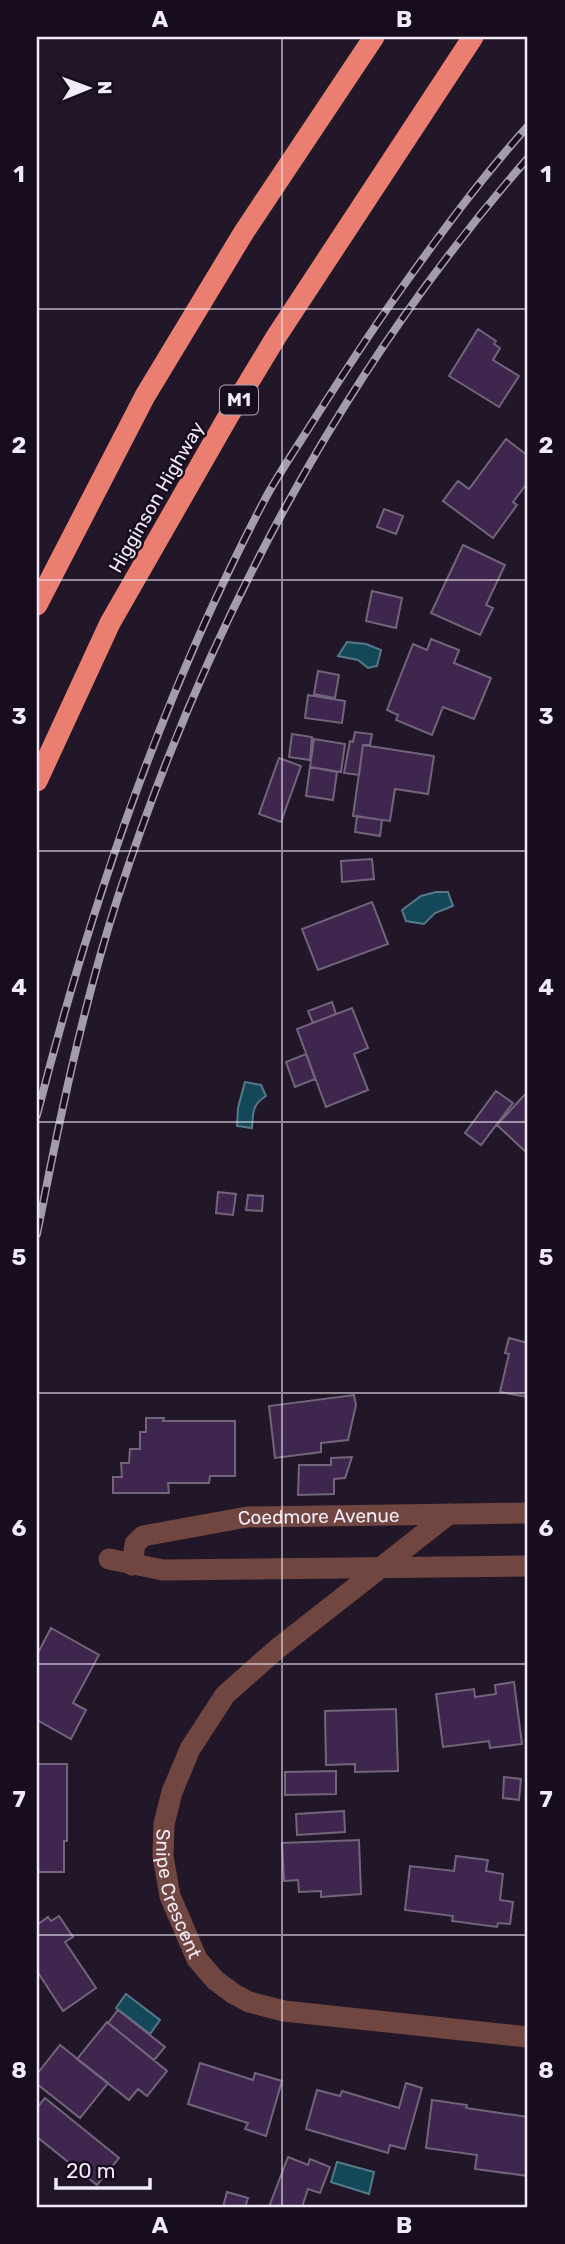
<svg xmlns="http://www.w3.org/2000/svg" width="565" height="2244" viewBox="0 0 565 2244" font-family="Rubik,sans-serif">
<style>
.water{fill:#134859;stroke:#567988;stroke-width:2}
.building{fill:#3f264f;stroke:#72657b;stroke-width:2}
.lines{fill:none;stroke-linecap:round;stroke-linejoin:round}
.minor{stroke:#714640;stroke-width:21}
.highway{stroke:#ea7e70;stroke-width:21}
.rail-casing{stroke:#a49caa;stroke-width:8}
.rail{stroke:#180d1f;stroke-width:5;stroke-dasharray:16;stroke-linecap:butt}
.grid{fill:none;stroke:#f1eaf7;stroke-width:2;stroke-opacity:0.55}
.labels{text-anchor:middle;stroke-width:5;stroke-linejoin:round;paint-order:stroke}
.shield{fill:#180d1f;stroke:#b0a8b6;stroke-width:2}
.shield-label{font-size:18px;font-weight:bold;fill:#f1eaf7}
.street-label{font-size:19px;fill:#f1eaf7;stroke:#180d1f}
.neatline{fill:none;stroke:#f1eaf7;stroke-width:2.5}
.grid-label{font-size:23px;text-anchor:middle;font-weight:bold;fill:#f1eaf7}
</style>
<rect width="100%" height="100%" fill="#211728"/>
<path class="water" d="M347 642 366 644 381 650 377 666 368 668 358 660 338 656Z
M436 892H448L453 906 435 913 424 924 406 921 402 910 421 896Z
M245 1082 261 1085 266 1096C252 1105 253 1112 252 1128L237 1126 238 1108Z
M126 1994 160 2020 150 2034 116 2008Z
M337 2162 374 2172 369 2194 331 2182Z"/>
<path class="building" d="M478 329 496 341 494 344 500 348 493 360 519 376 499 407 449 376Z
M506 439 528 456V482L513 502 517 505 493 538 443 501 458 481 469 489Z
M384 509 403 516 396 534 377 527Z
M463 545 505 565 486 605 493 608 480 635 431 613Z
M372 591 402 598 396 628 366 621Z
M431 639 459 650 454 663 491 678 474 719 443 707 432 735 396 720 398 715 387 710 413 644 427 650Z
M318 671 339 675 335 698 314 694Z
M308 695 345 701 342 723 305 718Z
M355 732 372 734 370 745H363L359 775 344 773 350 741 353 742Z
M292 734 312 737 310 760 289 757Z
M314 739 345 744 341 772 310 767Z
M363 745 434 756 428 794 395 789 390 821 353 816Z
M279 758 301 766 281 822 259 814Z
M310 767 337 772 333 800 306 796Z
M357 816 382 820 380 836 355 832Z
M372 859 374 879 342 882 341 861Z
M372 902 388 944 318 970 302 929Z
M332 1002 336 1014 313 1023 308 1011Z
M352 1008 368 1048 354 1054 368 1090 326 1107 297 1029Z
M306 1054 315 1079 295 1087 286 1062Z
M496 1091 513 1103 481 1145 465 1133Z
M528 1091V1154L497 1125Z
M218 1192 236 1194 233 1215 216 1213Z
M248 1195 263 1196 262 1211 246 1210Z
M509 1338 528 1343V1397L500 1392 509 1354 505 1353Z
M354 1395 356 1405 348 1440 321 1443V1452L275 1458 269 1406Z
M146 1418H164L163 1421H235V1476H210L209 1483H168L169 1493H113V1477H122L121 1463H129L130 1449H140V1432H146Z
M352 1457 345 1478 334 1479V1494L298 1495 299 1465H331V1458Z
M51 1628 99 1655 73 1703 86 1710 71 1739 37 1720V1649L39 1651Z
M514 1682 522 1744 490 1748 489 1741 443 1747 436 1694 474 1689 475 1697 496 1694 495 1685Z
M396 1709 398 1771 355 1772V1764L326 1765 325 1711Z
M37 1764H67V1841H64V1872H37Z
M336 1771V1794L285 1795V1772Z
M504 1777 521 1779 519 1800 503 1798Z
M344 1811 345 1832 297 1835 296 1814Z
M359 1840 361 1894 321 1897V1891L299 1892 298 1880 284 1881 282 1843Z
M456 1856 488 1860 486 1871 503 1874 500 1900 513 1902 510 1924 498 1923 497 1927 452 1921 453 1916 405 1910 410 1866 454 1871Z
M59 1916 73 1937 65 1942 96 1988 63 2011 37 1971V1925L48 1917 51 1921Z
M118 2010 165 2047 154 2060 108 2023Z
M107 2022 167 2071 147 2096 138 2089 129 2100 77 2059Z
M60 2045 108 2083 80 2118 37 2084V2074Z
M200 2063 253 2080 255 2073 282 2081 266 2136 245 2129 248 2123 188 2104Z
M406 2083 422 2088 405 2149 390 2145 388 2153 306 2129 317 2090 340 2096 342 2091 399 2108Z
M45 2098 119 2158 97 2185 37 2137V2108Z
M432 2100 467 2105 466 2108 528 2117V2176L475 2169 477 2155 426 2148Z
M288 2157 308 2165 310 2159 330 2167 320 2193 308 2189 302 2207H269Z
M227 2192 248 2198 245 2207H223Z"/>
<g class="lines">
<g class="minor">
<path id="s1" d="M449 1514 277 1649 225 1695 190 1749 172 1792 164 1824 163 1856 170 1896 197 1959 215 1980 234 1994 249 2002 284 2011 528 2037"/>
<path d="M109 1559 163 1570 528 1566"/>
<path id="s2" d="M132 1565 135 1544 143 1536 247 1517 528 1513"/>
</g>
<path class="highway" d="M37 605 145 396 244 232 374 37
M37 781 110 623 229 415 276 337 473 37"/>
<defs>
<path id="rail" d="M37 1115C91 903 162 695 264 501 276 478 291 456 305 434 336 385 367 337 401 289 441 233 482 177 528 126
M37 1234C59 1122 82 1009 117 900 205 629 340 373 528 158"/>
</defs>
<use href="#rail" class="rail-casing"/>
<use href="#rail" class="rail"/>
</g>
<path class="grid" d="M282 37V2207M37 309H528M37 580H528M37 851H528M37 1122H528M37 1393H528M37 1664H528M37 1935H528"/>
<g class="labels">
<rect class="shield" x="220" y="385.5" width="38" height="29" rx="5"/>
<g class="shield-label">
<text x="239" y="406">M1</text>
</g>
<g class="street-label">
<text transform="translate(156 497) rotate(-60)" y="7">Higginson Highway</text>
<text dy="7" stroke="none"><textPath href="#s2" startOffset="210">Coedmore Avenue</textPath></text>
<text dy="7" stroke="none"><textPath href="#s1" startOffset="504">Snipe Crescent</textPath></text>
</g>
</g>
<rect width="565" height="2244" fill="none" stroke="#180d1f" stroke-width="77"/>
<g transform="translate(88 88) rotate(89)" stroke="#180d1f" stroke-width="5" paint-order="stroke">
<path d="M0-5L12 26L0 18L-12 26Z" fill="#f1eaf7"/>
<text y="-10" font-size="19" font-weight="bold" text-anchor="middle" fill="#f1eaf7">N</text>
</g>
<path d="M56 2178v10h94v-10" fill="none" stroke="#f1eaf7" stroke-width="3.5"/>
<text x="66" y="2178" font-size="21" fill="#f1eaf7" stroke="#180d1f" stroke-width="5" paint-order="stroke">20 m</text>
<rect x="38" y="38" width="488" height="2168" class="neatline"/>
<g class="grid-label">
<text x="160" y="27">A</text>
<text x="404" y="27">B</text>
<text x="19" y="182">1</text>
<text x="546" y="182">1</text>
<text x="19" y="453">2</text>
<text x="546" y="453">2</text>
<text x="19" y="724">3</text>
<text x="546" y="724">3</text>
<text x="19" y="995">4</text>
<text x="546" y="995">4</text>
<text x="19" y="1265">5</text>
<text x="546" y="1265">5</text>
<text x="19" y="1536">6</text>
<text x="546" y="1536">6</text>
<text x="19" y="1807">7</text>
<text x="546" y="1807">7</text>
<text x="19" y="2078">8</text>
<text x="546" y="2078">8</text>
<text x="160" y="2233">A</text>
<text x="404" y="2233">B</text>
</g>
</svg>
